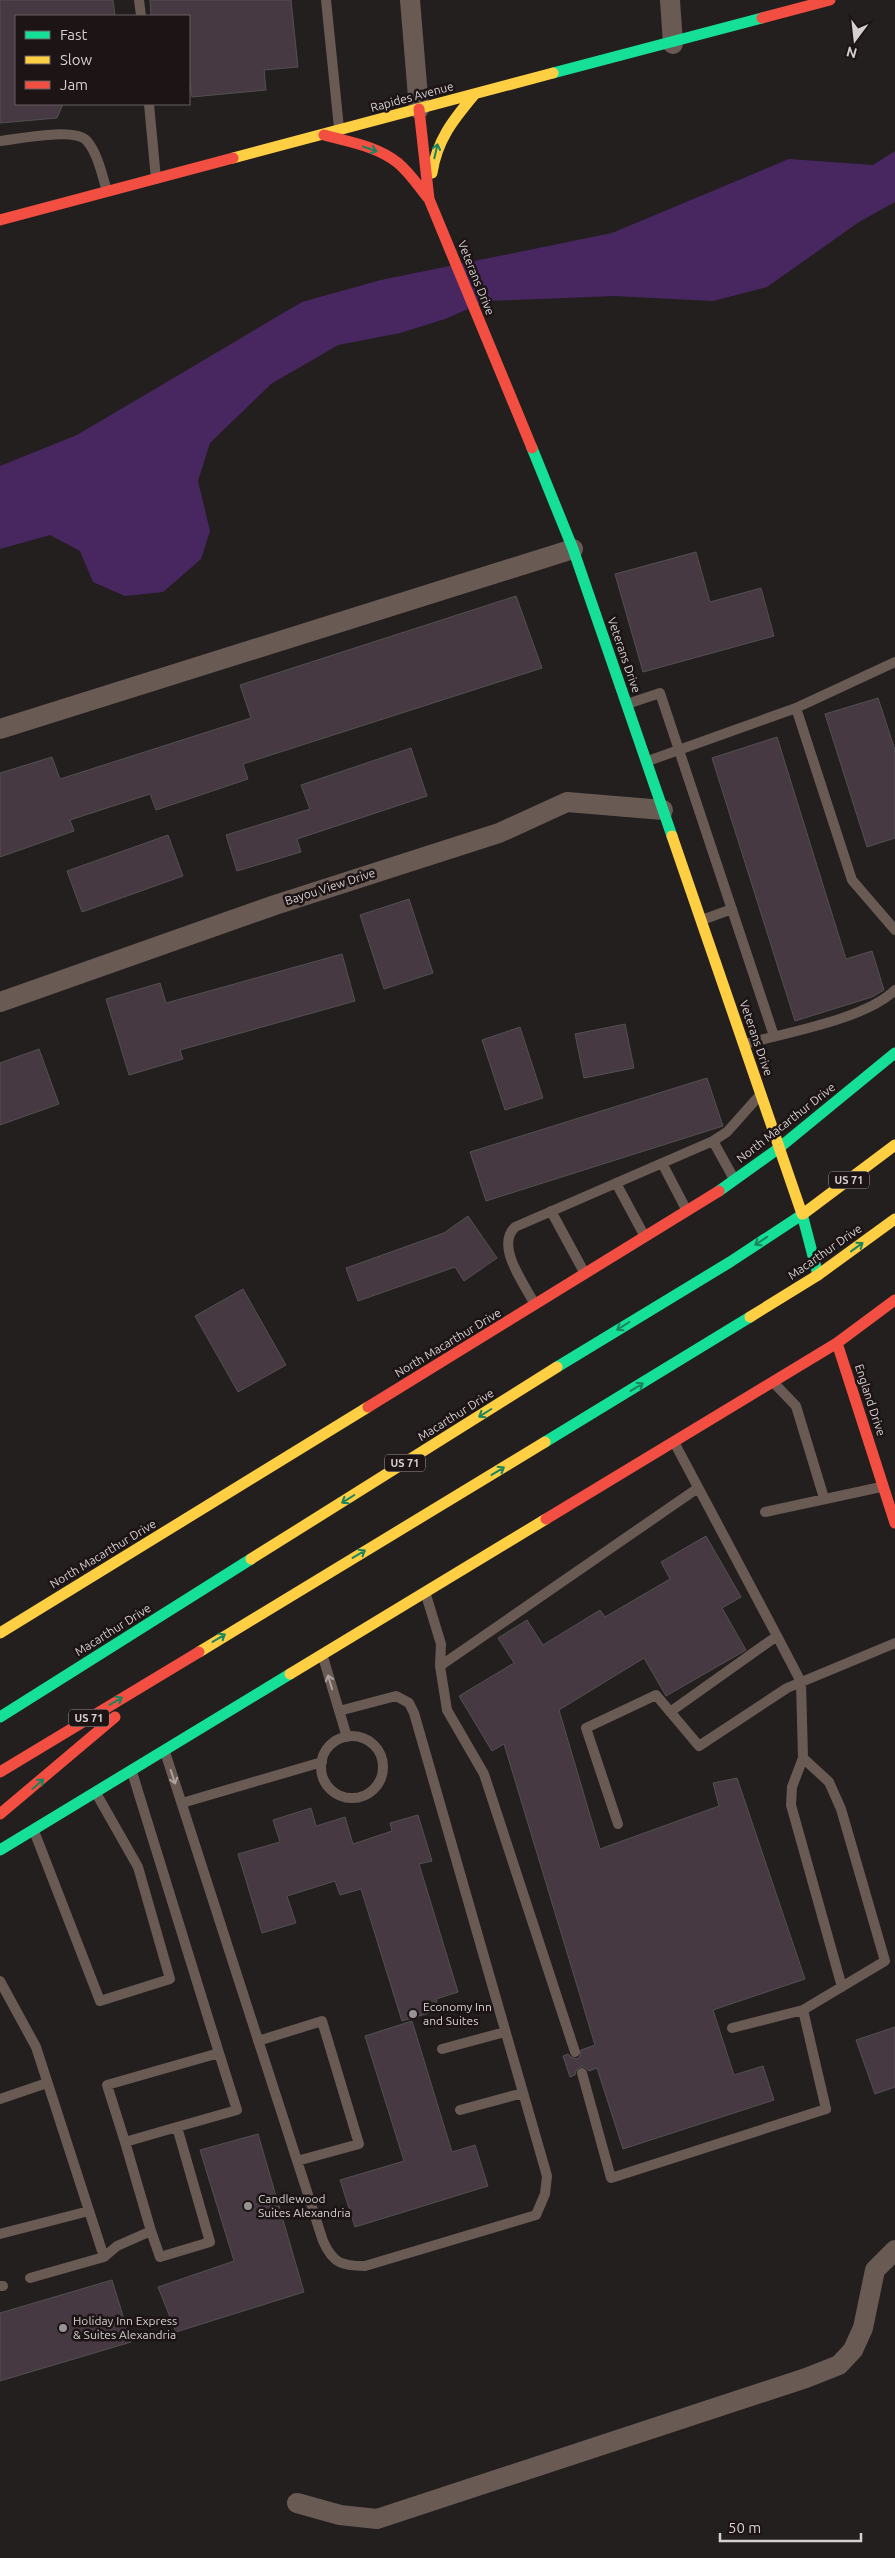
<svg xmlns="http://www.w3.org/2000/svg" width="895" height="2558" viewBox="0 0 895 2558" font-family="Ubuntu,sans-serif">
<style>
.water{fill:#482761}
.building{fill:#463941;stroke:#535051}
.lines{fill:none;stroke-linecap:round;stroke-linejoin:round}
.lane{stroke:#6a5a54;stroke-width:10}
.street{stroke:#6a5a54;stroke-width:20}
.fast{stroke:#16e098;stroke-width:11}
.slow{stroke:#ffcf43;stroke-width:11}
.jam{stroke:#f24e42;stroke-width:11}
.oneway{stroke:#19845d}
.oneway2{stroke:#aba19f}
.poi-dot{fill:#979293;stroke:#1c1415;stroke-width:2}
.labels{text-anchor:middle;stroke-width:5;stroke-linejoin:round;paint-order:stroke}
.shield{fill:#1c1415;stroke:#9e9899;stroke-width:1}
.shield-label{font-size:11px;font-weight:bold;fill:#d6d0d1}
.street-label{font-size:12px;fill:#d6d0d1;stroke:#1c1415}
.poi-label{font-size:12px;fill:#d6d0d1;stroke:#1c1415;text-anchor:start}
</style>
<rect width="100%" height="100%" fill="#231f1f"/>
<path class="water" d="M895 151V202L859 222 767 287 713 301 614 296 486 301 445 319 400 333 338 345 271 384 210 443 198 481 210 531 201 559 163 592 125 596 93 582 80 551 50 535 0 549V466L77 435 302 302 381 280 612 233 789 159 873 165Z"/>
<path class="building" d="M0 0H113L115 16H16V104H63L57 118 0 123Z
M150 0H291L298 67 264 70 266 90 192 97 189 77V16H151Z
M696 552 710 602 761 588 774 636 643 672 615 574Z
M516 596 542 668 243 764 248 779 156 810 150 794 70 820 74 831 0 857V773L52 757 60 779 251 718 240 685Z
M878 698 895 750V838L867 847 825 714Z
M777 737 846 959 872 951 884 990 872 997 795 1021 712 758Z
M411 748 427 796 297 839 301 852 237 871 226 835 310 809 301 785Z
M168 835 183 876 82 912 67 871Z
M409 899 433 973 384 989 360 915Z
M342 954 355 1001 180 1050 183 1059 129 1075 106 999 160 983 166 1003Z
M625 1024 634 1068 584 1078 575 1034Z
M520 1027 543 1098 505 1110 482 1040Z
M39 1049 59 1104 0 1125V1063Z
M707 1078 723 1126 486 1201 470 1152Z
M468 1216 497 1258 464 1281 455 1267 358 1301 346 1268 444 1233Z
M243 1289 286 1365 238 1392 195 1316Z
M706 1536 741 1597 722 1608 746 1650 666 1696 644 1658 559 1710 600 1849 719 1806 713 1783 737 1778 805 1979 713 2010 734 2075 763 2066 774 2100 623 2149 597 2068 589 2071 584 2067H580L576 2071 575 2075 570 2077 563 2056 568 2054 571 2057 577 2059 580 2056 581 2050 595 2045 504 1744 492 1751 459 1696 514 1663 498 1638 527 1620 543 1645 600 1610 605 1617 670 1579 661 1562Z
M311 1808 316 1826 345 1817 353 1844 392 1831 390 1823 418 1815 432 1861 419 1864 458 1992 436 1999 439 2010 402 2021 361 1889 340 1895 335 1881 287 1896 296 1923 262 1933 238 1854 280 1842 273 1820Z
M412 2021 452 2152 475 2145 488 2186 355 2227 340 2180 404 2161 365 2036Z
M895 2027V2087L875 2094 856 2040Z
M258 2134 304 2292 176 2332 158 2287 234 2261 200 2150Z
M112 2280 131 2342 0 2381V2313Z"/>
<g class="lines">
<path class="lane" d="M139 0 141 16
M326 0 339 128
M149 104 156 179
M0 141C18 139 75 127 87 141 98 154 102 175 107 191
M627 704 660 693 774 1036
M796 708 852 880 895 930
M648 761 796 708 895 662
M702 920 732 909
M745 1044C785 1033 866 1019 895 990
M713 1141 734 1179
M662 1163 687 1211
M616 1183 644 1235
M551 1211 584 1272
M534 1303C524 1283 495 1246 515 1227L713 1141 727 1132 759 1096
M773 1382 796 1406 824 1498
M674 1442 777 1636
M765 1512 881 1487
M426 1595 441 1644 440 1666
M323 1657 347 1737
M321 1767a31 31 0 1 1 62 0a31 31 0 1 1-62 0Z
M165 1752 323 2241C333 2263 341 2266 365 2266L536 2215 545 2194 547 2176 414 1713 409 1703 396 1696 339 1711
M803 1758 792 1787 791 1805 842 1987
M132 1772 219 2053
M182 1803 322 1762
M618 1824 586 1728 656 1695 699 1746 787 1688 895 1643
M34 1831 100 2001 170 1979 138 1867 96 1793
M0 1981 36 2047 104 2257 30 2278
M732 2028 803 2010
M258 2041 322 2021 359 2144 297 2161
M442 2049 505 2032
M575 2052 484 1774 447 1710 440 1666 698 1488
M582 2073 611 2178 826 2109 803 2010 885 1961 841 1809 829 1782 803 1758 801 1682 777 1636 670 1712
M0 2099 47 2083
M460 2110 523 2093
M125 2142 107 2085 219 2053 237 2110 177 2127
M0 2234 89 2211
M104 2257 117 2246 151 2231 160 2257 210 2242 177 2127 125 2142 151 2231
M0 2286H3"/>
<path class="street" d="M410 0 419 109
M670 0 673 44
M0 729 573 549
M0 1002 275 905 499 833 567 802 663 810
M297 2503 340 2515 377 2519 806 2378 839 2365 853 2350 863 2328 875 2270 895 2250"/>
<path class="fast" d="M553 73 762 18
M532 448 573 549 672 836
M719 1191 779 1148 895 1053
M802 1214 818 1275
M557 1367 730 1262 803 1214
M545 1442 750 1317
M0 1717 251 1559
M0 1850 290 1674"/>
<path class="slow" d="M233 158 553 73
M432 173C437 140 453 120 474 95
M672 836 802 1214
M803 1214 895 1145
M750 1317 818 1275 895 1219
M251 1559 557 1367
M0 1633 368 1407
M199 1652 545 1442
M290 1674 546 1519"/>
<path class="jam" d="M762 18 830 0
M419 109 429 199 532 448
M324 135C349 142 377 146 398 163 410 173 419 187 429 199
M0 220 233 158
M837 1343 895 1523
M368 1407 719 1191
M546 1519 837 1343 895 1300
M0 1772 199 1652
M0 1814 115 1717"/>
</g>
<defs><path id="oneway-shaft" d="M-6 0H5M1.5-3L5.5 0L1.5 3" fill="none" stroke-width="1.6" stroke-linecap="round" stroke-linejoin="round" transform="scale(1.25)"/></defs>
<g class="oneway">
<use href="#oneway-shaft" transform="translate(370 149) rotate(19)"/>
<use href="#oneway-shaft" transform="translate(436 151) rotate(-77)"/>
<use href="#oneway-shaft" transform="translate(761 1241) rotate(146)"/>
<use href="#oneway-shaft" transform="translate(857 1247) rotate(-36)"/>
<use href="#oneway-shaft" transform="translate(623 1326) rotate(148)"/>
<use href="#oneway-shaft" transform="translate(637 1387) rotate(-31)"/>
<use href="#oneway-shaft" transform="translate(485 1413) rotate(148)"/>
<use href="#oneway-shaft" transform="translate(498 1471) rotate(-31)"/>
<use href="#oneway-shaft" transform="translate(348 1499) rotate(148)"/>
<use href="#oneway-shaft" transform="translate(359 1554) rotate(-31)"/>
<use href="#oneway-shaft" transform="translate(219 1638) rotate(-31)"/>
<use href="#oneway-shaft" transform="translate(116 1701) rotate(-31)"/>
<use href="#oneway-shaft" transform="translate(38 1784) rotate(-41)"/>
</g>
<g class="oneway2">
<use href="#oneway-shaft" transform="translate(330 1682) rotate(-107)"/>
<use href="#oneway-shaft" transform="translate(173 1777) rotate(72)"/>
</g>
<g class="poi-dot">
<circle cx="413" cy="2014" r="5"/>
<circle cx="248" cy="2206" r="5"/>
<circle cx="63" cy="2328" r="5"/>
</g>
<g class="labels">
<g class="shield">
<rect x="829" y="1171.5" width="40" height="17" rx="4"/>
<rect x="385" y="1454.5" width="40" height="17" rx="4"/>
<rect x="69" y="1709.5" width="40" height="17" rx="4"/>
</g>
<g class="shield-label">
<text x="849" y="1184">US 71</text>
<text x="405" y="1467">US 71</text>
<text x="89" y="1722">US 71</text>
</g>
<g class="street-label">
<text transform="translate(412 97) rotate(-15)" y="4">Rapides Avenue</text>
<text transform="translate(476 278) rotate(68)" y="4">Veterans Drive</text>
<text transform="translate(624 655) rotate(71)" y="4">Veterans Drive</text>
<text transform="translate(330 887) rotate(-18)" y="4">Bayou View Drive</text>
<text transform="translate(756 1038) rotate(71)" y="4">Veterans Drive</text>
<text transform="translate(786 1123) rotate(-38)" y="4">North Macarthur Drive</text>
<text transform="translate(825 1252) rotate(-35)" y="4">Macarthur Drive</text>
<text transform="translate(448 1343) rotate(-31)" y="4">North Macarthur Drive</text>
<text transform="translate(870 1400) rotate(72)" y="4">England Drive</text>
<text transform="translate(456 1415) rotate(-32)" y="4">Macarthur Drive</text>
<text transform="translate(103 1554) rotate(-31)" y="4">North Macarthur Drive</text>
<text transform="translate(113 1630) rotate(-32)" y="4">Macarthur Drive</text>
</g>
<g class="poi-label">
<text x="423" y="2011">Economy Inn<tspan x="423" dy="14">and Suites</tspan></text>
<text x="258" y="2203">Candlewood<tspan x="258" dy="14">Suites Alexandria</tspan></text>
<text x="73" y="2325">Holiday Inn Express<tspan x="73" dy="14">&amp; Suites Alexandria</tspan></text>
</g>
</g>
<rect x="15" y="15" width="175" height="90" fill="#1c1415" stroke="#665f60"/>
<rect x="25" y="31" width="25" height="8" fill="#16e098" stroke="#665f60"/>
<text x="60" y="40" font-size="15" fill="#d6d0d1">Fast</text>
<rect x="25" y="56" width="25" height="8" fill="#ffcf43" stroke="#665f60"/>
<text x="60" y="65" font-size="15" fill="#d6d0d1">Slow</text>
<rect x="25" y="81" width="25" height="8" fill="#f24e42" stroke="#665f60"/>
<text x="60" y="90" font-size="15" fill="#d6d0d1">Jam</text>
<g transform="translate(855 40) rotate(195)" stroke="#1c1415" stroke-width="4" paint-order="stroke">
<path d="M0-4L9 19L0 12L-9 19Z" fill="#d6d0d1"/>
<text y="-8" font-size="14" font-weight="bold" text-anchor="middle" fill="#d6d0d1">N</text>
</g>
<path d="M720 2533v8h141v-8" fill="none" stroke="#d6d0d1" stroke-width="2.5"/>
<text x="728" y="2533" font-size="15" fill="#d6d0d1" stroke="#1c1415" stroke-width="4" paint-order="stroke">50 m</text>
</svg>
